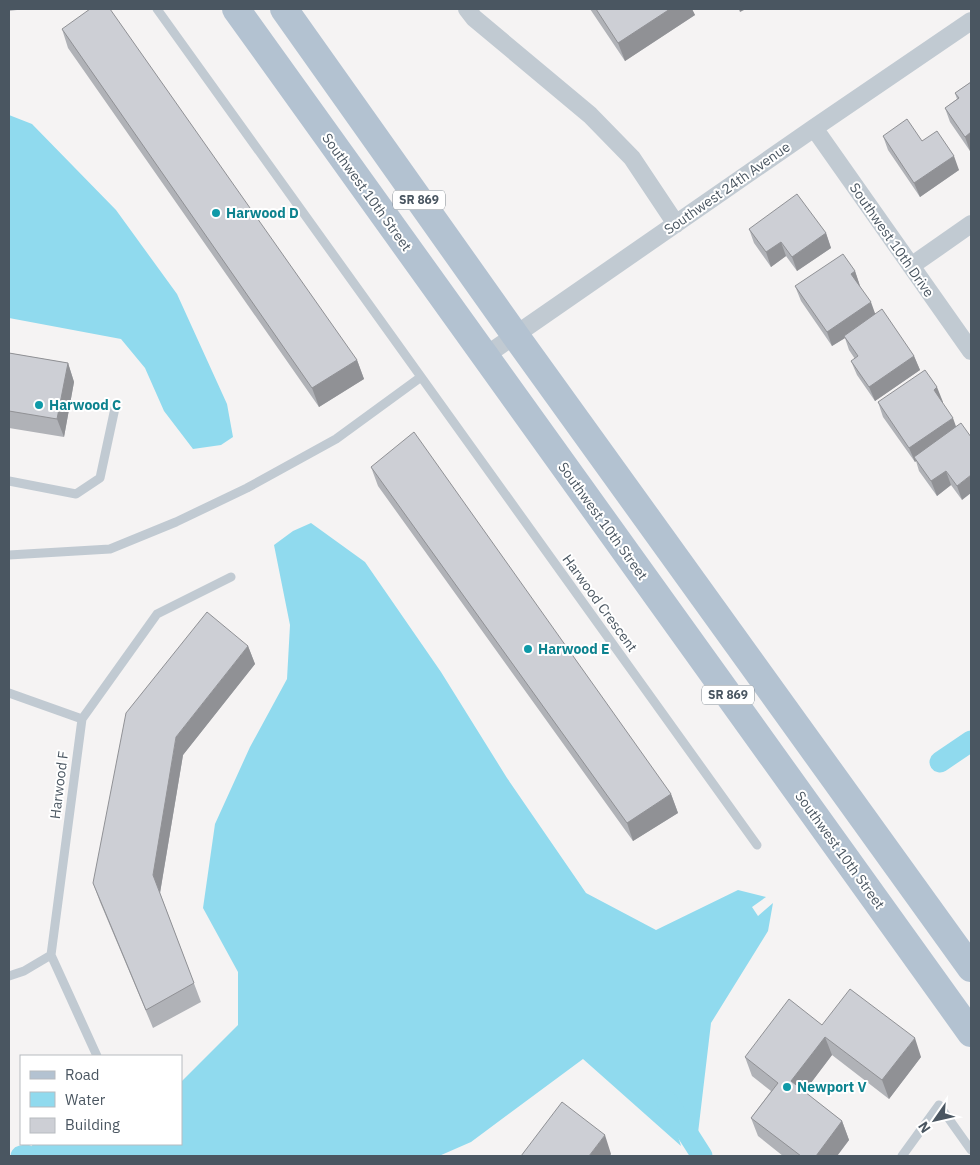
<svg xmlns="http://www.w3.org/2000/svg" width="980" height="1165" viewBox="0 0 980 1165" font-family="'IBM Plex Sans',sans-serif">
<style>
.water{fill:#90daee}
.lines{fill:none;stroke-linecap:round;stroke-linejoin:round}
.canal{stroke:#90daee;stroke-width:21}
.lane{stroke:#c1cad2;stroke-width:9}
.street{stroke:#c1cad2;stroke-width:18}
.primary{stroke:#b3c2d1;stroke-width:28}
.wall{fill:#b0b2b7}
.shaded-wall{fill:#909195}
.building{fill:#cdcfd5;stroke:#909195}
.culture-dot{fill:#0f9aa8;stroke:#fff;stroke-width:2}
.labels{text-anchor:middle;stroke-width:4;stroke-linejoin:round;paint-order:stroke}
.shield{fill:#fff;stroke:#808990;stroke-width:1}
.shield-label{font-size:12px;font-weight:bold;fill:#4a5661}
.street-label{font-size:14px;fill:#4a5661;stroke:#fff}
.culture-label{font-size:14px;font-weight:bold;fill:#0d838f;stroke:#fff;text-anchor:start}
</style>
<rect width="100%" height="100%" fill="#f5f3f3"/>
<path class="water" d="M9 115 32 124 116 210 177 294 227 404 233 437 221 445 193 449 164 411 145 368 121 339 9 318Z
M311 523 365 562 441 672 507 778 586 893 656 930 738 890 766 897 752 907 758 916 773 903 768 931 711 1023 698 1133 673 1099 667 1101 681 1146 583 1059 471 1142 439 1156H27L26 1155 33 1144H181V1082L238 1025V972L203 908 215 824 250 747 287 679 290 625 274 545 293 531Z"/>
<g class="lines">
<path class="canal" d="M940 762 971 741
M667 1101 702 1156
M21 1156 26 1155"/>
<path class="lane" d="M157 9 757 845
M9 481 76 494 100 478 115 408
M9 555 110 549 176 522 247 488 336 439 421 377
M9 693 82 719
M9 976 24 971 51 955
M97 1056 51 955 82 719 157 614 231 577
M902 1156 939 1105 971 1150"/>
<path class="street" d="M467 9 474 18 590 115 632 158 676 224
M814 128 971 351
M911 266 971 224
M485 356 814 128 971 21"/>
<path class="primary" d="M236 9 971 1033
M284 9 515 335 971 968"/>
</g>
<path class="wall" d="M9 9H25L9 11Z
M590 9H692L695 15 625 61Z
M62 29 357 360 364 379 319 407 68 48Z
M971 82 970 151 950 122 945 108 957 99 955 93Z
M883 136 922 141 959 170 920 197 888 150Z
M749 229 826 233 831 248 797 271 786 256 771 267 754 243Z
M855 271 860 286 875 314 914 356 920 370 875 401 857 375 851 361 855 359 849 350 845 338 832 346 801 301 795 286Z
M9 353 68 363 74 382 64 437 9 428Z
M878 402H943H942L962 500 951 485 937 496 919 471 916 461 915 462 883 417Z
M371 467 671 794 678 813 633 841 378 486Z
M248 646 255 664 183 755 160 893 201 1002 153 1028 100 902 93 883Z
M822 1025 921 1057 889 1099 832 1055 804 1092 842 1121 849 1140 837 1156H783L758 1136 751 1118 771 1091 752 1076 745 1057Z"/>
<path class="shaded-wall" d="M670 9H692L695 15 625 61 618 43Z
M739 9H746L740 12Z
M971 132V150L970 151 965 137Z
M954 156 959 170 920 197 914 183Z
M826 233 831 248 797 271 792 257Z
M781 242 786 256 771 267 766 252Z
M855 271 860 286 857 288 851 274Z
M871 302 876 316 844 336 845 338 832 346 827 332Z
M914 356 920 370 875 401 869 387Z
M357 360 364 379 319 407 312 388Z
M68 363 74 382 64 437 57 419Z
M937 387 943 402 939 405 934 390Z
M953 418 958 432 914 457 916 461 915 462 909 448Z
M946 471 951 485 937 496 931 481Z
M971 475V493L962 500 957 486Z
M248 646 255 664 183 755 160 893 153 875 176 737Z
M671 794 678 813 633 841 627 823Z
M825 1037 832 1055 798 1100 791 1081Z
M915 1038 921 1057 889 1099 882 1080Z
M842 1121 849 1140 837 1156H816Z
M605 1135 611 1154 610 1156H589Z"/>
<path class="building" d="M90 9H110L357 360 312 388 62 29Z
M596 9H670L618 43Z
M971 82V132L965 137 945 108 959 98 955 93Z
M907 119 922 141 937 131 954 156 914 183 883 136Z
M797 194 826 233 792 257 781 242 766 252 749 229Z
M843 254 855 271 851 274 871 302 827 332 795 286Z
M882 309 914 356 869 387 851 361 858 356 844 336Z
M9 353 68 363 57 419 9 411Z
M925 370 937 387 934 390 953 418 909 448 878 402Z
M961 423 971 437V475L957 486 946 471 931 481 914 457Z
M414 432 671 794 627 823 371 467Z
M207 612 248 646 176 737 153 875 194 983 146 1010 93 883 126 713Z
M850 989 915 1038 882 1080 825 1037 791 1081 842 1121 816 1156H801L751 1118 778 1083 745 1057 789 999 822 1025Z
M562 1102 605 1135 589 1156H521Z"/>
<g class="culture-dot">
<circle cx="216" cy="213" r="5"/>
<circle cx="39" cy="405" r="5"/>
<circle cx="528" cy="649" r="5"/>
<circle cx="787" cy="1087" r="5"/>
</g>
<g class="labels">
<g class="shield">
<rect x="393" y="190.5" width="52" height="19" rx="4"/>
<rect x="702" y="685.5" width="52" height="19" rx="4"/>
</g>
<g class="shield-label">
<text x="419" y="204">SR 869</text>
<text x="728" y="699">SR 869</text>
</g>
<g class="street-label">
<text transform="translate(727 188) rotate(-35)" y="5">Southwest 24th Avenue</text>
<text transform="translate(367 192) rotate(54)" y="5">Southwest 10th Street</text>
<text transform="translate(892 240) rotate(55)" y="5">Southwest 10th Drive</text>
<text transform="translate(603 521) rotate(54)" y="5">Southwest 10th Street</text>
<text transform="translate(600 603) rotate(54)" y="5">Harwood Crescent</text>
<text transform="translate(59 785) rotate(-83)" y="5">Harwood F</text>
<text transform="translate(840 850) rotate(54)" y="5">Southwest 10th Street</text>
</g>
<g class="culture-label">
<text x="226" y="218">Harwood D</text>
<text x="49" y="410">Harwood C</text>
<text x="538" y="654">Harwood E</text>
<text x="797" y="1092">Newport V</text>
</g>
</g>
<rect width="980" height="1165" fill="none" stroke="#4a5661" stroke-width="20"/>
<rect x="20" y="1055" width="162" height="90" fill="#ffffff" stroke="#b7bbc0"/>
<rect x="30" y="1071" width="25" height="8" fill="#b3c2d1" stroke="#b7bbc0"/>
<text x="65" y="1080" font-size="15" fill="#4a5661">Road</text>
<rect x="30" y="1092" width="25" height="15" fill="#90daee" stroke="#b7bbc0"/>
<text x="65" y="1105" font-size="15" fill="#4a5661">Water</text>
<rect x="30" y="1118" width="25" height="15" fill="#cdcfd5" stroke="#b7bbc0"/>
<text x="65" y="1130" font-size="15" fill="#4a5661">Building</text>
<g transform="translate(935 1120) rotate(236)" stroke="#ffffff" stroke-width="4" paint-order="stroke">
<path d="M0-4L9 19L0 12L-9 19Z" fill="#4a5661"/>
<text y="-8" font-size="14" font-weight="bold" text-anchor="middle" fill="#4a5661">N</text>
</g>
</svg>
